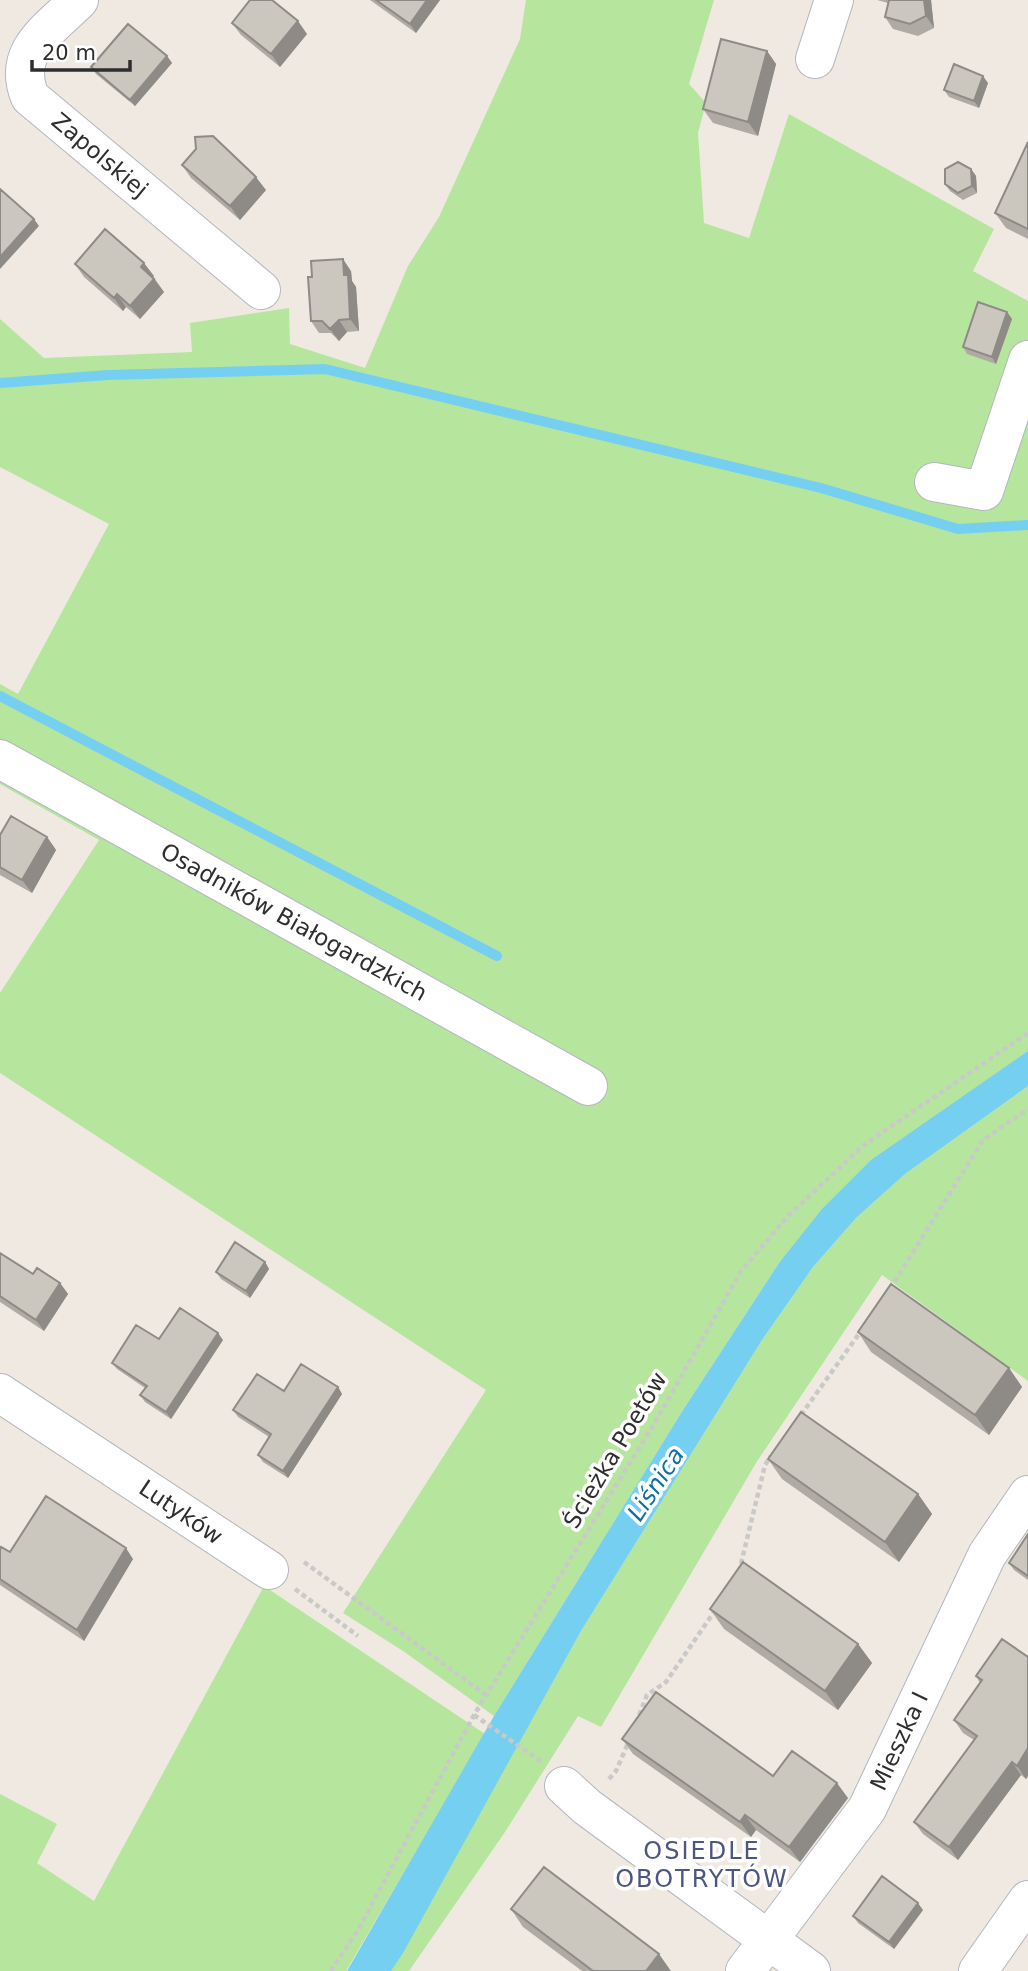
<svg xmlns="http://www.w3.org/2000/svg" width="1028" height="1971" viewBox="0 0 1028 1971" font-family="'DejaVu Sans',sans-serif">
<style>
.green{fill:#b6e59e}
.water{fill:#75cff0}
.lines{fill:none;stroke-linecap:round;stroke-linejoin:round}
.stream{stroke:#75cff0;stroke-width:10}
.minor-casing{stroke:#b4b7c1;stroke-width:40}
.path{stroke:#c9c9c9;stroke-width:4.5;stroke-dasharray:5 3.5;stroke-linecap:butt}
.minor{stroke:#fff;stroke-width:38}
.wall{fill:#afaba4}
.shaded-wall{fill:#8e8b86}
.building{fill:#cbc7bf;stroke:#8e8b86;stroke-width:2}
.labels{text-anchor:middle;stroke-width:7;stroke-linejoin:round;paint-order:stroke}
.street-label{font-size:23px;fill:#2e2e2e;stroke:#fff}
.water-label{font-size:24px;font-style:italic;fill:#0d6fa3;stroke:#fff}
.neighbourhood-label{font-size:24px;letter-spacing:2px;fill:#4d5680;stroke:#fff}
</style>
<rect width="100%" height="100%" fill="#efe9e1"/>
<path class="green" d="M526 0H714L689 84 706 103 698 133 704 223 749 238 789 114 994 229 973 271 1028 301V1051L960 1101 779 1263 683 1410 494 1716 403 1651 343 1613 486 1390 0 1073V993L99 840 0 784V684L18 694 109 524 0 467V319L44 358 192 352 190 323 289 308 290 344 365 368 408 266 439 217 520 39Z
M1028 1086V1381L882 1275 756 1463 601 1727 578 1716 505 1832 409 1971H391L581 1631 762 1340 813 1267 856 1218 905 1174Z
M264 1586 485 1734 346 1971H0V1794L57 1824 37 1863 94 1901Z"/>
<path class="water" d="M1028 1051V1086L905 1174 856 1218 813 1267 762 1340 581 1631 403 1953 391 1971H347L494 1716 683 1410 779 1263 822 1209 871 1160Z"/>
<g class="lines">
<path class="stream" d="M0 383 108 375 325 369 821 488 958 529 1028 525
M0 696 497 956"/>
<defs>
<path id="minor" d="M79 0C49 30 11 51 30 97L261 290
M815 59 834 0
M934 482 984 491 1028 360
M0 759 588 1086
M0 1393 269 1570
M564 1786 587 1807 811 1971
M745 1971 867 1809 987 1555 1028 1495
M978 1971 1028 1900"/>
</defs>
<use href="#minor" class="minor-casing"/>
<path class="path" d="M890 1289 983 1140 1028 1109
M801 1415 861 1331
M304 1562 486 1695
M739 1572 765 1465 771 1456
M295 1589 358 1636
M474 1715 542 1762
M636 1723 647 1695 666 1682 716 1609
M609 1779 616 1771 629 1741
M331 1971 358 1930 474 1715 657 1419 741 1271 789 1215 864 1145 1028 1033"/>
<use href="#minor" class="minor"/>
</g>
<path class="wall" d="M370 0H440L416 33Z
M877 0H931L934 28 918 36 893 29 885 17 888 3Z
M232 23 307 34 280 67 241 35Z
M767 51 776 64 758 136 713 123 703 109Z
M167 56 172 63 135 106 96 74 91 67Z
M988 83 979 108 949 97 944 90Z
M1028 142V239L1006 228 995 213Z
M182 165 266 190 240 220 191 178Z
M971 169 976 176 977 193 963 200 950 191 945 184Z
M144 263 164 292 140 319 126 307 123 311 84 277 75 264Z
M351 271 352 281 356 287 359 331 347 332 339 341 331 333H319L311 321Z
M1007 312 1012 319 996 364 967 354 963 347Z
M0 835 47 837 56 850 32 893 0 875Z
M0 1253 33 1274 60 1283 68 1294 44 1331 0 1302Z
M265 1262 269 1269 250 1298 221 1279 216 1272Z
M858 1332 1009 1368 1022 1387 989 1435 871 1352Z
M159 1339 223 1340 171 1419 145 1402 140 1395 145 1388 117 1369 112 1363Z
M338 1387 342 1394 288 1478 263 1462 258 1455 269 1437 238 1417 233 1410 284 1391Z
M768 1459 918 1494 932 1514 899 1562 782 1479Z
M1028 1534V1580L1014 1570 1009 1563Z
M0 1549 10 1552 133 1559 84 1641 0 1585Z
M710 1609 858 1644 872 1663 838 1710 724 1629Z
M1028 1657V1776L1026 1779 1021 1775 958 1860 923 1834 914 1822 974 1740 963 1733 954 1720 980 1683 976 1676Z
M622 1739 773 1776 848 1798 800 1862 756 1830 751 1837 633 1754Z
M511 1909 671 1971H582L523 1927Z
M923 1910 894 1949 858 1923 853 1916Z"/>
<path class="shaded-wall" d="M427 0H440L416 33 410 24Z
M924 0H931L934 28 926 16Z
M298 21 307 34 280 67 271 54Z
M767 51 776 64 758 136 748 122Z
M167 56 172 63 135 106 130 100Z
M983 76 988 83 979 108 974 101Z
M971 169 976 176 977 193 972 186Z
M256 177 266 190 240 220 230 206Z
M34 219 39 226 0 269V257Z
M343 259 351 271 352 281 356 287 359 331 350 319 344 275Z
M144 263 154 276 150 280 141 267Z
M154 279 164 292 140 319 130 306Z
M117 294 126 307 123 311 114 298Z
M1007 312 1012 319 996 364 992 357Z
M339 320 347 332 339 341 330 329Z
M47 837 56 850 32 893 22 880Z
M265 1262 269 1269 250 1298 246 1291Z
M60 1283 68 1294 44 1331 36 1320Z
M218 1333 223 1340 171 1419 166 1412Z
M1009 1368 1022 1387 989 1435 975 1415Z
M338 1387 342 1394 288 1478 283 1471Z
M918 1494 932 1514 899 1562 885 1542Z
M126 1548 133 1559 84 1641 77 1630Z
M858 1644 872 1663 838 1710 825 1691Z
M1028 1748V1776L1026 1779 1017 1766Z
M1012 1762 1021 1775 958 1860 949 1847Z
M837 1783 848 1798 800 1862 789 1847Z
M745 1815 756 1830 751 1837 740 1822Z
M918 1903 923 1910 894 1949 889 1942Z
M659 1954 671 1971H646Z"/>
<path class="building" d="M250 0H272L298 21 271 54 232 23Z
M376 0H427L410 24Z
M889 0H924L926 16 910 24 885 17Z
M128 24 167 56 130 100 91 67Z
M721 39 767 51 748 122 703 109Z
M954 64 983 76 974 101 944 90Z
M213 136 256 177 230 206 182 165 196 149 195 137Z
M1028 142V229L995 213Z
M958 162 971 169 972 186 958 193 945 184V169Z
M0 189 34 219 0 257Z
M105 229 144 263 141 267 154 279 130 306 117 294 114 298 75 264Z
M343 259 344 275H348L350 319 339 320 330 329 322 321H311L308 277H312L311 261Z
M978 302 1007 312 992 357 963 347Z
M11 816 47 837 22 880 0 867V835Z
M235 1242 265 1262 246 1291 216 1272Z
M0 1253 33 1274 37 1268 60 1283 36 1320 0 1296Z
M891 1284 1009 1368 975 1415 858 1332Z
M180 1308 218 1333 166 1412 140 1395 147 1386 112 1363 136 1325 159 1339Z
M301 1364 338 1387 283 1471 258 1455 271 1434 233 1410 257 1374 284 1391Z
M801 1412 918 1494 885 1542 768 1459Z
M46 1496 126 1548 77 1630 0 1579V1549L1 1547 10 1552Z
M1028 1534V1576L1009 1563Z
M743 1562 858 1644 825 1691 710 1609Z
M1002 1639 1028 1657V1748L1017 1766 1012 1762 949 1847 914 1822 977 1736 954 1720 982 1680 976 1676Z
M656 1692 773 1776 792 1751 837 1783 789 1847 745 1815 740 1822 622 1739Z
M544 1867 659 1954 646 1971H593L511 1909Z
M882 1876 918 1903 889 1942 853 1916Z"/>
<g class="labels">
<g class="street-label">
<text transform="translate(100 155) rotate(40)" y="8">Zapolskiej</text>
<text transform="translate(294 922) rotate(29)" y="8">Osadników Białogardzkich</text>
<text transform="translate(615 1450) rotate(-59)" y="8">Ścieżka Poetów</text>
<text transform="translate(181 1512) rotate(34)" y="8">Lutyków</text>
<text transform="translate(899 1741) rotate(-65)" y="8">Mieszka I</text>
</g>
<g class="water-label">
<text transform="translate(656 1484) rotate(-57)" y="8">Liśnica</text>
</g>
<g class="neighbourhood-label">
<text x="702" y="1859">OSIEDLE<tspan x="702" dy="28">OBOTRYTÓW</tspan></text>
</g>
</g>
<path d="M32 60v10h98v-10" fill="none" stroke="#2e2e2e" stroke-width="3.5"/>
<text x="42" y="60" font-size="21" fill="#2e2e2e" stroke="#ffffff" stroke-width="5" paint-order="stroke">20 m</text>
</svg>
